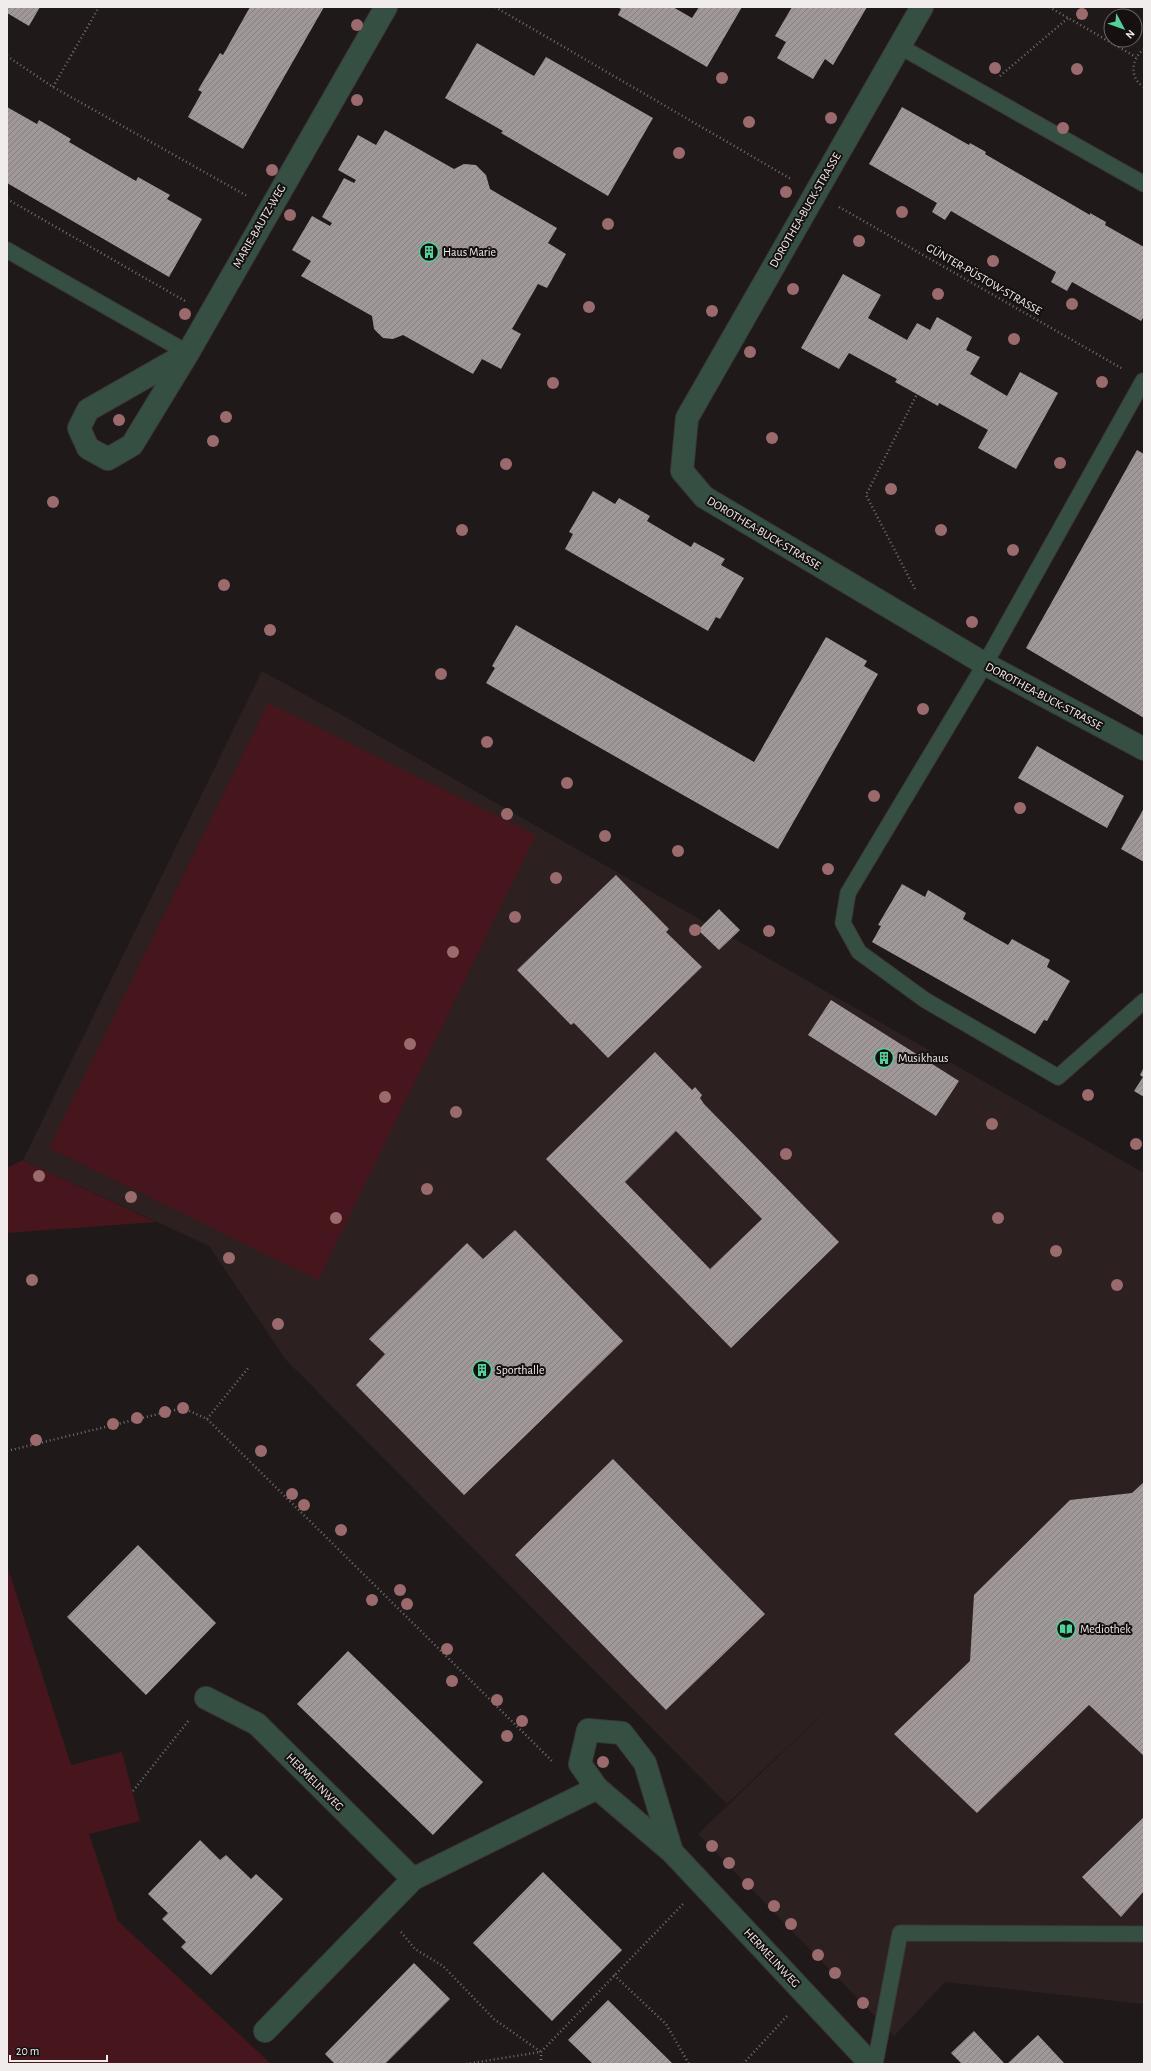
<svg xmlns="http://www.w3.org/2000/svg" width="1151" height="2071" viewBox="0 0 1151 2071" font-family="'Alegreya Sans',sans-serif">
<style>
.built{fill:#2d2021}
.green{fill:#46161c}
.building{fill:url(#building-hatch);fill-rule:evenodd}
.lines{fill:none;stroke-linecap:round;stroke-linejoin:round}
.service-casing{stroke:#3c3737;stroke-width:17}
.minor-casing{stroke:#3c3737;stroke-width:24}
.path{stroke:#746f6f;stroke-width:2.5;stroke-dasharray:1 3;stroke-linecap:butt}
.service{stroke:#355042;stroke-width:15}
.minor{stroke:#355042;stroke-width:22}
.tree{fill:#9a6a6d}
.labels{text-anchor:middle;stroke-width:4;stroke-linejoin:round;paint-order:stroke}
.street-label{font-size:12px;fill:#f0ecec;stroke:#161011}
.poi-label{font-size:12px;fill:#f0ecec;stroke:#161011;text-anchor:start}
</style>
<defs>
<pattern id="building-hatch" width="6" height="6" patternUnits="userSpaceOnUse"><rect width="6" height="6" fill="#a09898"/><path d="M-1 1l2-2M0 6l6-6M5 7l2-2" fill="none" stroke="#868080"/></pattern>
</defs>
<rect width="100%" height="100%" fill="#1f191a"/>
<path class="built" d="M262 671 340 714 1144 1173V2004L945 1982 894 2036 698 1834 833 1704 727 1804 286 1360 209 1246 23 1160Z"/>
<path class="green" d="M268 703 536 835 318 1280 49 1148Z
M23 1160 156 1222 7 1233V1168Z
M7 1565 71 1765 122 1752 140 1821 89 1834 118 1921 271 2064H7Z"/>
<path class="building" d="M7 7H40L29 26 7 13Z
M250 7H324L243 149 188 117 202 92 198 90 220 53 223 55Z
M617 7H673L692 18 699 7H742L707 67 618 15 621 9Z
M792 7H867L833 65 825 59 813 79 777 58 786 42 775 36Z
M477 43 534 76 546 57 653 118 608 196 501 133 503 131 445 98Z
M7 107 37 124 39 120 71 139 69 142 136 181 138 177 170 195 167 199 202 219 169 277 7 183Z
M902 107 969 145 970 143 986 152 985 154 1090 215V213L1106 222 1105 225 1144 247V316L1141 321 1072 282 1067 291 1051 282 1056 272 951 211 945 220 932 212 937 203 869 164Z
M385 130 454 169 464 164 476 165 486 175 490 189 557 228 548 243 566 254 547 288 538 284 512 329 521 334 501 369 482 359 473 374 403 335 393 339 383 338 374 329 372 316 301 276 311 261 292 250 312 216 330 226 332 223 322 217 344 178 354 183 356 180 338 170 358 135 376 145Z
M843 274 881 295 868 318 907 340 917 323 930 330 937 317 972 337 966 350 980 357 970 374 1007 396 1020 372 1058 393 1016 469 978 448 988 430 939 403 938 406 895 382 897 379 849 353 839 369 801 348Z
M1137 450 1144 454V718L1026 648Z
M593 491 615 504 619 498 650 516 647 521 691 547 694 542 725 559 721 565 744 578 720 619 716 617 708 631 565 549 573 534 569 532Z
M516 625 754 762 826 637 867 661 864 666 878 674 778 849 486 683 495 668 492 666Z
M1037 746 1124 796 1107 828 1018 778Z
M1144 808V862L1121 849Z
M616 875 669 929 666 932 702 967 608 1058 574 1023 571 1025 517 970Z
M902 884 925 897 928 890 966 913 963 919 987 933 1008 945 1012 939 1050 960 1047 967 1070 981 1047 1021 1044 1020 1035 1034 872 942 881 926 878 925Z
M719 909 740 930 719 950 698 930Z
M831 1000 959 1081 936 1116 808 1035Z
M655 1052 692 1090 695 1087 702 1095 700 1098 704 1104 839 1242 731 1348 546 1159ZM676 1131 762 1219 710 1269 625 1182Z
M1144 1067V1097L1134 1091 1143 1077 1140 1075Z
M515 1230 623 1341 464 1495 356 1385 385 1354 369 1339 467 1243 483 1259Z
M613 1459 765 1614 666 1710 515 1555Z
M1144 1482V1756L1089 1705 977 1813 894 1734 970 1661 974 1595 1070 1500 1132 1493Z
M138 1545 216 1623 146 1695 67 1617Z
M348 1651 483 1782 433 1835 297 1704Z
M1144 1817V1891L1121 1917 1082 1877Z
M200 1840 220 1860 226 1855 251 1879 256 1874 283 1899 211 1975 181 1947 186 1942 162 1919 168 1913 148 1894Z
M543 1872 622 1950 552 2021 473 1943Z
M414 1963 450 1999 385 2064H335L325 2054Z
M608 2000 673 2064H593L568 2040Z
M974 2031 1005 2064H962L951 2053Z
M1038 2035 1065 2064H1007Z"/>
<g class="lines">
<defs>
<path id="service" d="M899 46 1144 184
M7 250 188 353
M1143 381 985 664 848 893 843 923 859 952 925 1000 1058 1077 1144 1001
M875 2064 900 1933 1144 1934"/>
<path id="minor" d="M922 7 687 418 682 471 704 497 985 664 1144 749
M188 353 88 410 79 428 88 448 108 459 132 445 188 353 386 7
M206 1698 257 1724 413 1879
M672 1852 645 1763 622 1733 588 1730 580 1764 597 1788 672 1852 871 2064
M265 2031 413 1879 597 1788"/>
</defs>
<use href="#service" class="service-casing"/>
<use href="#minor" class="minor-casing"/>
<path class="path" d="M495 7 791 179
M1049 7 1136 57
M1144 49C1131 59 1129 78 1144 87
M7 56 53 87 247 196
M1000 76 1068 18
M53 87 99 7
M7 199 185 301
M839 207 1123 369
M915 589 866 495 917 394
M207 1419 249 1367
M7 1451 183 1408 207 1419 552 1761
M133 1791 189 1720
M401 1932 415 1949 443 1966 494 2019 541 2052
M614 1975 666 2024 689 2064
M466 2064 540 2052
M541 2064V2052L683 1904
M743 2064 787 2016"/>
<use href="#service" class="service"/>
<use href="#minor" class="minor"/>
</g>
<g class="tree">
<circle cx="1082" cy="14" r="6"/>
<circle cx="357" cy="25" r="6"/>
<circle cx="995" cy="68" r="6"/>
<circle cx="1077" cy="69" r="6"/>
<circle cx="722" cy="78" r="6"/>
<circle cx="357" cy="100" r="6"/>
<circle cx="831" cy="118" r="6"/>
<circle cx="749" cy="122" r="6"/>
<circle cx="1063" cy="128" r="6"/>
<circle cx="679" cy="153" r="6"/>
<circle cx="272" cy="170" r="6"/>
<circle cx="786" cy="192" r="6"/>
<circle cx="902" cy="212" r="6"/>
<circle cx="290" cy="215" r="6"/>
<circle cx="608" cy="224" r="6"/>
<circle cx="859" cy="241" r="6"/>
<circle cx="993" cy="261" r="6"/>
<circle cx="793" cy="289" r="6"/>
<circle cx="938" cy="294" r="6"/>
<circle cx="1072" cy="304" r="6"/>
<circle cx="589" cy="307" r="6"/>
<circle cx="712" cy="311" r="6"/>
<circle cx="185" cy="314" r="6"/>
<circle cx="1014" cy="339" r="6"/>
<circle cx="750" cy="352" r="6"/>
<circle cx="1102" cy="382" r="6"/>
<circle cx="553" cy="383" r="6"/>
<circle cx="226" cy="417" r="6"/>
<circle cx="119" cy="420" r="6"/>
<circle cx="772" cy="438" r="6"/>
<circle cx="213" cy="441" r="6"/>
<circle cx="1060" cy="463" r="6"/>
<circle cx="506" cy="464" r="6"/>
<circle cx="891" cy="489" r="6"/>
<circle cx="53" cy="502" r="6"/>
<circle cx="462" cy="530" r="6"/>
<circle cx="941" cy="530" r="6"/>
<circle cx="1013" cy="550" r="6"/>
<circle cx="224" cy="585" r="6"/>
<circle cx="972" cy="622" r="6"/>
<circle cx="270" cy="630" r="6"/>
<circle cx="441" cy="674" r="6"/>
<circle cx="923" cy="709" r="6"/>
<circle cx="487" cy="742" r="6"/>
<circle cx="567" cy="783" r="6"/>
<circle cx="874" cy="796" r="6"/>
<circle cx="1020" cy="808" r="6"/>
<circle cx="507" cy="814" r="6"/>
<circle cx="605" cy="836" r="6"/>
<circle cx="678" cy="851" r="6"/>
<circle cx="828" cy="869" r="6"/>
<circle cx="556" cy="878" r="6"/>
<circle cx="515" cy="917" r="6"/>
<circle cx="695" cy="930" r="6"/>
<circle cx="769" cy="931" r="6"/>
<circle cx="453" cy="952" r="6"/>
<circle cx="410" cy="1044" r="6"/>
<circle cx="1088" cy="1095" r="6"/>
<circle cx="385" cy="1097" r="6"/>
<circle cx="456" cy="1112" r="6"/>
<circle cx="992" cy="1124" r="6"/>
<circle cx="1136" cy="1144" r="6"/>
<circle cx="786" cy="1154" r="6"/>
<circle cx="39" cy="1176" r="6"/>
<circle cx="427" cy="1189" r="6"/>
<circle cx="131" cy="1197" r="6"/>
<circle cx="336" cy="1218" r="6"/>
<circle cx="998" cy="1218" r="6"/>
<circle cx="1056" cy="1251" r="6"/>
<circle cx="229" cy="1258" r="6"/>
<circle cx="32" cy="1280" r="6"/>
<circle cx="1117" cy="1285" r="6"/>
<circle cx="278" cy="1324" r="6"/>
<circle cx="183" cy="1408" r="6"/>
<circle cx="165" cy="1412" r="6"/>
<circle cx="137" cy="1418" r="6"/>
<circle cx="113" cy="1424" r="6"/>
<circle cx="36" cy="1440" r="6"/>
<circle cx="261" cy="1451" r="6"/>
<circle cx="292" cy="1494" r="6"/>
<circle cx="304" cy="1505" r="6"/>
<circle cx="341" cy="1530" r="6"/>
<circle cx="400" cy="1590" r="6"/>
<circle cx="372" cy="1600" r="6"/>
<circle cx="407" cy="1604" r="6"/>
<circle cx="447" cy="1649" r="6"/>
<circle cx="452" cy="1681" r="6"/>
<circle cx="497" cy="1700" r="6"/>
<circle cx="522" cy="1721" r="6"/>
<circle cx="507" cy="1736" r="6"/>
<circle cx="603" cy="1762" r="6"/>
<circle cx="712" cy="1846" r="6"/>
<circle cx="729" cy="1863" r="6"/>
<circle cx="748" cy="1884" r="6"/>
<circle cx="774" cy="1906" r="6"/>
<circle cx="791" cy="1924" r="6"/>
<circle cx="818" cy="1955" r="6"/>
<circle cx="835" cy="1973" r="6"/>
<circle cx="863" cy="2003" r="6"/>
</g>
<defs>
<symbol id="building-ring" viewBox="-11 -11 22 22"><circle r="9.5" fill="#161011" stroke="#4ed39a" stroke-width="1.5"/><path d="M-4-6H4V6H1V3H-1V6H-4ZM-2.5-4.3h1.7v1.8h-1.7ZM.8-4.3h1.7v1.8H.8ZM-2.5-1h1.7V.8h-1.7ZM.8-1h1.7V.8H.8Z" fill="#4ed39a"/></symbol>
<symbol id="library-ring" viewBox="-11 -11 22 22"><circle r="9.5" fill="#161011" stroke="#4ed39a" stroke-width="1.5"/><path d="M-6-4Q-3-5.5-.7-3.5V5Q-3 3-6 4ZM6-4Q3-5.5 .7-3.5V5Q3 3 6 4Z" fill="#4ed39a"/></symbol>
</defs>
<g fill-rule="evenodd">
<use href="#building-ring" x="418" y="241" width="22" height="22"/>
<use href="#building-ring" x="873" y="1047" width="22" height="22"/>
<use href="#building-ring" x="471" y="1359" width="22" height="22"/>
<use href="#library-ring" x="1055" y="1618" width="22" height="22"/>
</g>
<g class="labels">
<g class="street-label">
<text transform="translate(805 210) rotate(-60)" y="4">DOROTHEA-BUCK-STRASSE</text>
<text transform="translate(259 226) rotate(-60)" y="4">MARIE-BAUTZ-WEG</text>
<text transform="translate(984 279) rotate(30)" y="4">GÜNTER-PÜSTOW-STRASSE</text>
<text transform="translate(764 533) rotate(31)" y="4">DOROTHEA-BUCK-STRASSE</text>
<text transform="translate(1044 696) rotate(28)" y="4">DOROTHEA-BUCK-STRASSE</text>
<text transform="translate(315 1782) rotate(45)" y="4">HERMELINWEG</text>
<text transform="translate(772 1958) rotate(47)" y="4">HERMELINWEG</text>
</g>
<g class="poi-label">
<text x="443" y="256">Haus Marie</text>
<text x="898" y="1062">Musikhaus</text>
<text x="496" y="1374">Sporthalle</text>
<text x="1080" y="1633">Mediothek</text>
</g>
</g>
<rect width="1151" height="2071" fill="none" stroke="#f0ecec" stroke-width="16"/>
<g transform="translate(1123 28) rotate(131)"><circle r="19" fill="#161011" stroke="#6d6869"/>
<path d="M0-3L7 15L0 10L-7 15Z" fill="#4ed39a"/>
<text y="-6" font-size="11" font-weight="bold" text-anchor="middle" fill="#f0ecec">N</text>
</g>
<path d="M10 2055v6h97v-6" fill="none" stroke="#f0ecec" stroke-width="2"/>
<text x="16" y="2055" font-size="12" fill="#f0ecec" stroke="#161011" stroke-width="3" paint-order="stroke">20 m</text>
</svg>
